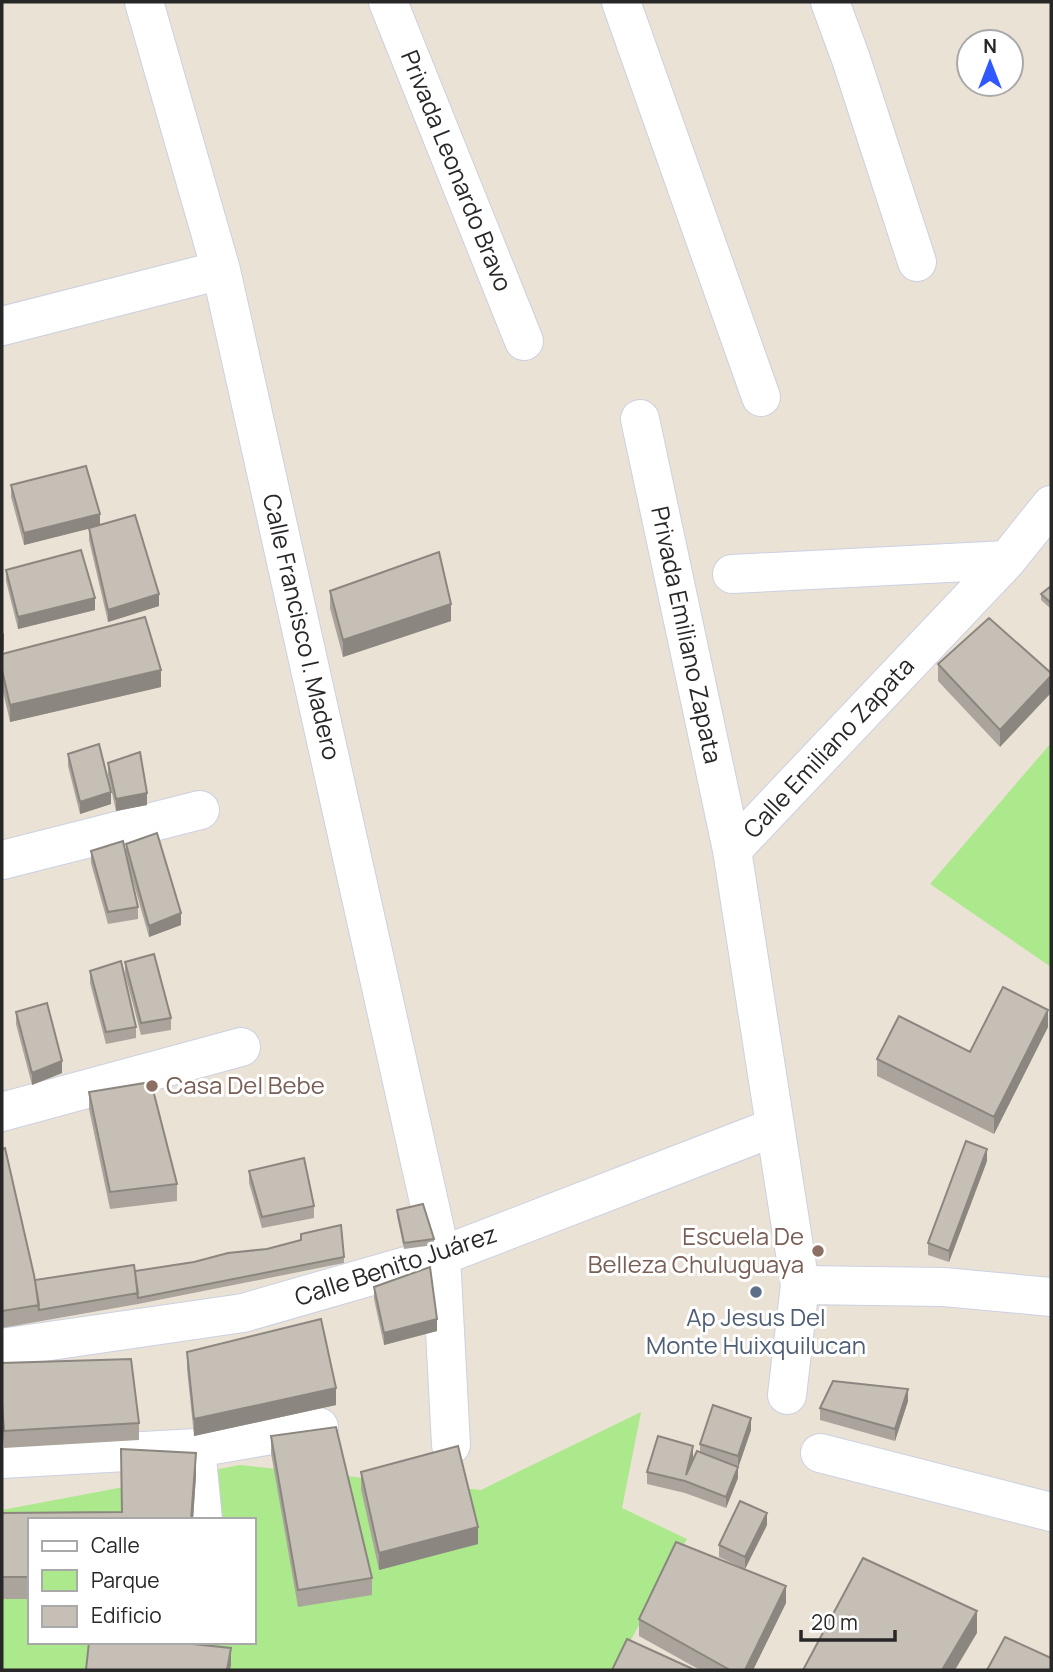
<svg xmlns="http://www.w3.org/2000/svg" width="1053" height="1672" viewBox="0 0 1053 1672" font-family="Manrope,sans-serif">
<style>
.green{fill:#ace88c;fill-rule:evenodd}
.lines{fill:none;stroke-linecap:round;stroke-linejoin:round}
.minor-casing{stroke:#cbd0e2;stroke-width:40}
.minor{stroke:#fff;stroke-width:38}
.wall{fill:#aaa49d}
.shaded-wall{fill:#8b867f}
.building{fill:#c6bfb6;stroke:#8b867f;stroke-width:2}
.education-dot{fill:#8d6e63;stroke:#fff;stroke-width:2.5}
.service-dot{fill:#5c6f8a;stroke:#fff;stroke-width:2.5}
.labels{text-anchor:middle;stroke-width:6;stroke-linejoin:round;paint-order:stroke}
.street-label{font-size:24px;fill:#272727;stroke:#fff}
.education-label{font-size:24px;fill:#785e54;stroke:#fff;text-anchor:start}
.service-label{font-size:24px;fill:#4e5e75;stroke:#fff}
</style>
<rect width="100%" height="100%" fill="#ebe2d6"/>
<path class="green" d="M1051 743V967L930 884Z
M641 1412 622 1508 687 1539 614 1670H2V1510L240 1465 481 1490ZM30 1520H254V1642H30Z"/>
<g class="lines">
<defs>
<path id="minor" d="M144 2 221 270 441 1256 451 1445
M388 2 524 341
M621 2 761 397
M830 2 851 59 917 262
M2 326 221 270
M640 419 732 850 800 1285 787 1395
M732 574 1007 560
M732 850 1007 560 1051 505
M2 860 200 810
M2 1112 241 1047
M800 1285 944 1287 1051 1297
M2 1348 243 1313 441 1256 775 1127
M196 1448 203 1520
M820 1453 1051 1512
M2 1459 196 1448 319 1427"/>
</defs>
<use href="#minor" class="minor-casing"/>
<use href="#minor" class="minor"/>
</g>
<path class="wall" d="M11 485 100 525 159 606 108 622 89 540V528L24 545 11 497Z
M6 570 95 610 18 629 6 581Z
M1051 586V609L1041 600V594Z
M330 591 451 621 343 657 330 608Z
M2 654 161 687 10 722 2 687Z
M938 664 1051 673 1000 747 938 681Z
M68 754 111 804 80 814 68 766Z
M108 763 147 805 116 811 108 775Z
M126 844 181 925 149 937 129 867 138 907V919L108 924 91 863V851L126 852Z
M125 962 171 1018V1030L141 1035 125 974Z
M90 971 136 1027V1038L106 1044 90 983Z
M16 1012 62 1073 32 1085 16 1024Z
M1048 1027 994 1134 877 1076V1059L970 1052Z
M89 1092 177 1184V1201L110 1209 89 1109Z
M2 1144 35 1280 135 1271 344 1257V1263L138 1304 2 1328Z
M987 1161 949 1262 928 1255V1243Z
M249 1171 314 1206V1218L262 1228 249 1183Z
M397 1210 434 1239V1245L404 1249 397 1216Z
M374 1287 437 1331 384 1345 374 1299Z
M187 1352 336 1405 194 1436 187 1369Z
M2 1363 139 1423V1440L4 1448 2 1419Z
M908 1401 895 1441 820 1420V1408Z
M751 1430 738 1468V1478L726 1508 685 1493 647 1484V1472L693 1457 692 1462 700 1453V1444Z
M271 1436 372 1578V1595L298 1607 271 1453Z
M361 1472 478 1544 379 1570 361 1489Z
M196 1475 193 1520H30V1599H2V1513L122 1512Z
M767 1525 745 1569 719 1557V1545Z
M786 1603 753 1670H700L639 1636V1619Z"/>
<path class="shaded-wall" d="M100 514V526L24 545V533Z
M159 594V606L108 622V610Z
M95 598V610L18 629V617Z
M451 604V621L343 657V640Z
M4 633V650L2 651V634Z
M161 670V687L10 722V705Z
M1051 676V693L1000 747V730Z
M111 792V804L80 814V802Z
M147 793V805L116 811V799Z
M181 913V925L149 937V926Z
M1048 1010V1027L994 1134V1117Z
M62 1061V1073L32 1085V1073Z
M987 1149V1161L949 1262V1251Z
M437 1319V1331L384 1345V1333Z
M336 1388V1405L194 1436V1419Z
M908 1389V1401L895 1441V1429Z
M751 1418V1430L738 1468V1456Z
M693 1446V1457L688 1482 686 1475Z
M196 1453V1475L193 1520H191Z
M738 1467V1478L726 1508V1497Z
M767 1513V1525L745 1569V1557Z
M478 1527V1544L379 1570V1553Z
M786 1586V1603L753 1670H745Z
M977 1611V1633L955 1670H942Z
M231 1648V1665L230 1670H227Z"/>
<path class="building" d="M86 466 100 514 24 533 11 485Z
M135 515 159 594 108 610 89 528Z
M81 550 95 598 18 617 6 570Z
M439 552 451 604 343 640 330 591Z
M1051 586V603L1041 594Z
M145 617 161 670 10 705 2 670V654Z
M989 618 1051 673V676L1000 730 938 664Z
M99 744 111 792 80 802 68 754Z
M140 752 147 793 116 799 108 763Z
M157 833 181 913 149 926 126 844Z
M123 841 138 907 108 912 91 851Z
M154 954 171 1018 141 1023 125 962Z
M121 961 136 1027 106 1032 90 971Z
M1003 987 1048 1010 994 1117 877 1059 899 1016 970 1052Z
M47 1003 62 1061 32 1073 16 1012Z
M151 1082 177 1184 110 1192 89 1092Z
M966 1141 987 1149 949 1251 928 1243Z
M5 1148 34 1275 39 1305 2 1311V1149Z
M304 1158 314 1206 262 1217 249 1171Z
M423 1204 434 1239 404 1243 397 1210Z
M341 1225 344 1257 138 1298 135 1271 194 1262 228 1253 267 1249 301 1240V1234Z
M134 1265 138 1293 39 1310 35 1280Z
M430 1267 437 1319 384 1333 374 1287Z
M321 1319 336 1388 194 1419 187 1352Z
M131 1359 139 1423 4 1431 2 1402V1363Z
M833 1381 908 1389 895 1429 820 1408Z
M713 1405 751 1418 738 1456 700 1444Z
M336 1427 372 1578 298 1590 271 1436Z
M658 1436 693 1446 686 1475 697 1451 738 1467 726 1497 685 1481 647 1472Z
M458 1446 478 1527 379 1553 361 1472Z
M121 1449 196 1453 191 1520H30V1577H2V1513L122 1512Z
M740 1501 767 1513 745 1557 719 1545Z
M676 1542 786 1586 745 1670H730L639 1619Z
M863 1558 977 1611 942 1670H803Z
M1005 1637 1051 1658V1670H987Z
M627 1639 695 1670H612Z
M89 1642H173L231 1648 227 1670H86Z"/>
<g class="education-dot">
<circle cx="152" cy="1086" r="7"/>
<circle cx="818" cy="1251" r="7"/>
</g>
<circle class="service-dot" cx="756" cy="1292" r="7"/>
<g class="labels">
<g class="street-label">
<text transform="translate(456 171) rotate(68)" y="8">Privada Leonardo Bravo</text>
<text transform="translate(301 627) rotate(77)" y="8">Calle Francisco I. Madero</text>
<text transform="translate(686 635) rotate(78)" y="8">Privada Emiliano Zapata</text>
<text transform="translate(829 748) rotate(-47)" y="8">Calle Emiliano Zapata</text>
<text transform="translate(396 1266) rotate(-18)" y="8">Calle Benito Juárez</text>
</g>
<g class="education-label">
<text x="166" y="1094">Casa Del Bebe</text>
<text x="804" y="1245" text-anchor="end">Escuela De<tspan x="804" dy="28">Belleza Chuluguaya</tspan></text>
</g>
<g class="service-label">
<text x="756" y="1326">Ap Jesus Del<tspan x="756" dy="28">Monte Huixquilucan</tspan></text>
</g>
</g>
<rect width="1053" height="1672" fill="none" stroke="#272727" stroke-width="7"/>
<rect x="28" y="1518" width="228" height="126" fill="#ffffff" stroke="#a9a9a9" stroke-width="2"/>
<rect x="42" y="1541" width="35" height="10" fill="#ffffff" stroke="#a9a9a9" stroke-width="2"/>
<text x="91" y="1553" font-size="21" fill="#272727">Calle</text>
<rect x="42" y="1570" width="35" height="21" fill="#ace88c" stroke="#a9a9a9" stroke-width="2"/>
<text x="91" y="1588" font-size="21" fill="#272727">Parque</text>
<rect x="42" y="1606" width="35" height="21" fill="#c6bfb6" stroke="#a9a9a9" stroke-width="2"/>
<text x="91" y="1623" font-size="21" fill="#272727">Edificio</text>
<g transform="translate(990 63)"><circle r="33" fill="#ffffff" stroke="#a9a9a9" stroke-width="2"/>
<path d="M0-5L12 26L0 18L-12 26Z" fill="#2f58ff"/>
<text y="-10" font-size="19" font-weight="bold" text-anchor="middle" fill="#272727">N</text>
</g>
<path d="M801 1630v10h94v-10" fill="none" stroke="#272727" stroke-width="3.5"/>
<text x="811" y="1630" font-size="21" fill="#272727" stroke="#ffffff" stroke-width="5" paint-order="stroke">20 m</text>
</svg>
